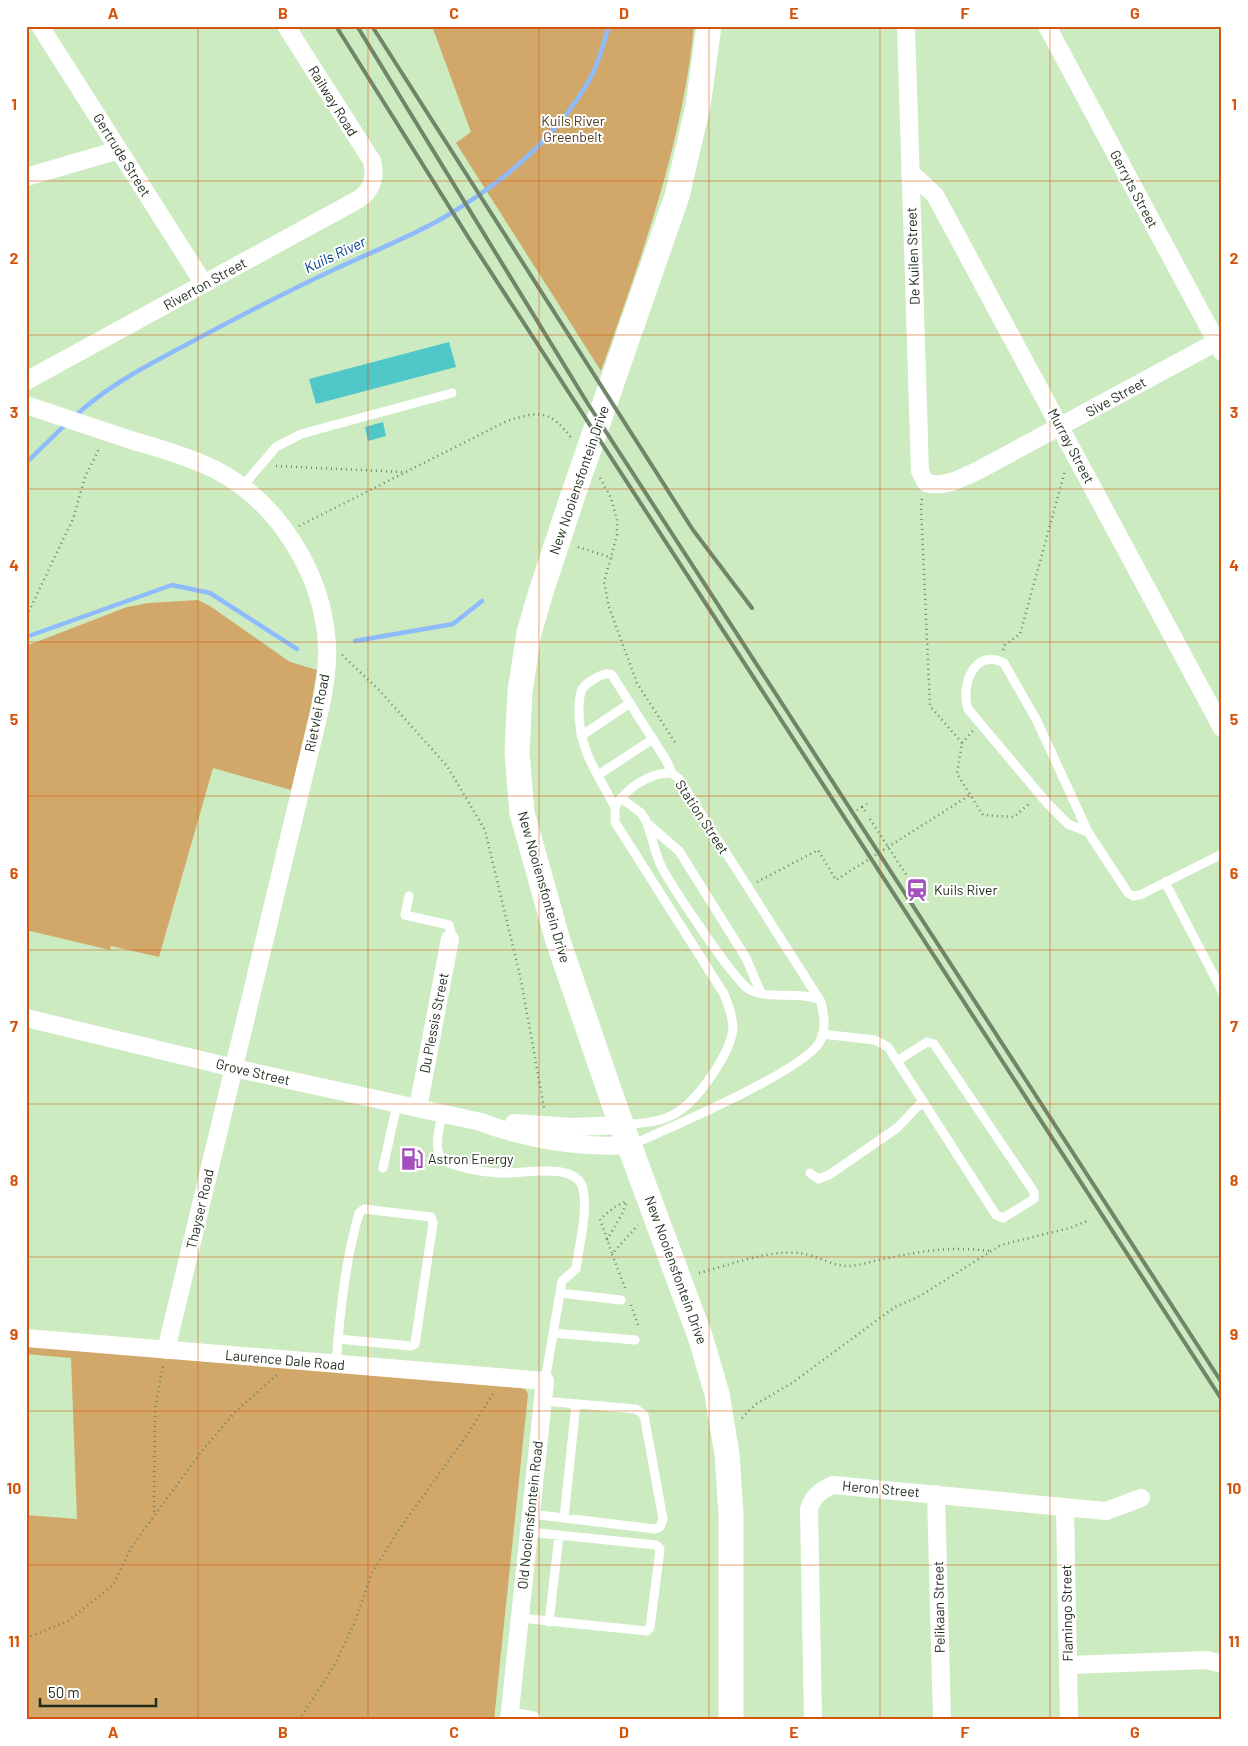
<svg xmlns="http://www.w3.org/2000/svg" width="1248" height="1746" viewBox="0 0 1248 1746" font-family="Barlow,sans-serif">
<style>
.green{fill:#d1a869}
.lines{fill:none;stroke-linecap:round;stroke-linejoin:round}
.stream{stroke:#8dbbfc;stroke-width:4.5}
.building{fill:#50c7c9}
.path{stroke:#6e8367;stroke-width:2.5;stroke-dasharray:1 4;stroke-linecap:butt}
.lane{stroke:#fff;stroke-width:9}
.street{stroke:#fff;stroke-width:18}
.secondary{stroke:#fff;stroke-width:25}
.rail{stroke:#708569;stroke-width:4}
.grid{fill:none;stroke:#d4540e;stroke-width:1;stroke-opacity:0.55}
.labels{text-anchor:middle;stroke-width:4;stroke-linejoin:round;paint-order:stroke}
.street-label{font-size:14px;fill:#1f2b1b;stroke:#fff}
.park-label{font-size:14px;fill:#4f3b1c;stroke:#fff}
.poi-label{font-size:14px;fill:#1f2b1b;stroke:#fff;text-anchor:start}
.water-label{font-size:15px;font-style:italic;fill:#013f89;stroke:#fff}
.neatline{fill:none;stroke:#d4540e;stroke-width:2}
.grid-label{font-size:16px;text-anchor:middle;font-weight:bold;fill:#d4540e}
</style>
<rect width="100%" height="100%" fill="#ccebc1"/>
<path class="green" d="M432 26H694C682 147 641 258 601 371L456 143 471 132Z
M198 600 210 606 290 662 317 670 310 711 291 790 213 768 159 957 111 946 110 950 26 930V646L127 607 149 603Z
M26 1346 521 1388 526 1390 528 1394 494 1720H26V1515L77 1519 71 1358 26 1354Z"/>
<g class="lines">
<path class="stream" d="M74 417C106 387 144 367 182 347 232 320 282 294 333 270 369 253 408 238 443 218 504 182 560 136 593 73 600 58 604 41 609 26
M26 463 67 423
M26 637 172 585 210 593 297 649
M355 641 453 624 482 601"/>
</g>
<path class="building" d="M449 342 456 367 316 404 309 379Z
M383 422 386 436 368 441 365 427Z"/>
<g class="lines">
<path class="path" d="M276 466 402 472
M600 478 611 498 617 520V535L604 582 609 607 637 683 676 744
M922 499 921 507 930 706 962 743 957 774 983 815 1014 817 1031 802
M299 526 507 421C539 411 550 409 572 439
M578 547 612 558
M26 636 27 615 73 519 85 477 100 447
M1003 650 1005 645 1020 634 1065 471
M342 655 379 690 447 766 485 830 521 980 544 1108
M962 743 973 731
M862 807 867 804
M857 810 862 807 865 811
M870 819 907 876
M757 882 818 850 836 880 970 795
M915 887 920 884
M909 891 915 887 913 884
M607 1240 623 1212 627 1201
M612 1253 600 1219 616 1206 627 1201
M699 1273C730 1265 766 1250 799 1253 816 1255 834 1267 850 1266 863 1265 875 1260 888 1258 922 1251 954 1246 989 1251
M625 1288 612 1254 638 1225
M631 1305 639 1328
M742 1418 756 1404 792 1383 895 1307 920 1296 1001 1245 1070 1228 1087 1221
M154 1512 155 1409 163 1366
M26 1638 68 1621 113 1585 132 1546 202 1451 235 1412 277 1375
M299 1720 334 1666 354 1624 372 1573 398 1531 467 1435 494 1392"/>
<path class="lane" d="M242 487 276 447 301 434 452 393
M581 736 630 703
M598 775 653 739
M621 798 641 813 645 819C652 834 654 851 661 866 671 885 736 984 750 990 771 1000 797 991 818 999
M615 807C596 771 578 749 579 707 580 695 579 688 591 681 598 677 603 672 612 675L666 760 672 773
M648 824 679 851 746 958 761 993
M1088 832 1068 824 1047 803 968 709C960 687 974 647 1004 663L1037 721 1088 832 1128 893 1133 896 1140 895 1222 854
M1165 882 1222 991
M409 896 405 915 449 925 451 933 450 939
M822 1034 875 1040 888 1047 996 1215 1003 1218 1034 1199V1192L934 1044 927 1042 897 1061
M442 1114C439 1130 434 1145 441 1160 457 1167 480 1172 498 1173 518 1175 577 1160 583 1189 588 1211 579 1246 576 1269L562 1281 560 1293
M623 1125C642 1123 660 1123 676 1113 698 1100 731 1053 733 1028 733 1015 728 1005 724 994L615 822V807C626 788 650 772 672 773L679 779 821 1002C824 1015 827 1031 819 1043 801 1072 668 1129 631 1145
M383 1168 397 1104
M810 1173 818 1179 829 1175 897 1128 923 1101
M553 1333 635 1340
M336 1364C340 1313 345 1262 359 1213L364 1209 431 1217 433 1223 415 1344 411 1346 338 1339
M545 1381 560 1293 621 1300
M531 1514 655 1529 660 1527 663 1519 644 1415 636 1409 543 1401
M564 1518 576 1404
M520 1618 647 1631 650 1628 660 1549 656 1545 529 1532
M549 1622 559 1536"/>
<path class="street" d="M40 26 204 284
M906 26 920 471 926 483C945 488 962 478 979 470L1222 339
M1047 26 1222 352
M910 172 935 195 1222 728
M26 177 119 150
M26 381 359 199C373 189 376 177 372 161L286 26
M26 405C62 417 98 429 134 441 161 449 190 457 216 470 279 503 323 574 327 645 328 665 325 685 321 705L166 1350
M26 1018 234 1068 481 1122C527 1140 581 1148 630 1145
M418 1108 450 939
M514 1123 572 1127 623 1125
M26 1338 545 1381 509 1720
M936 1494 942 1720
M1065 1507 1069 1720
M1068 1665 1207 1660 1222 1664
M509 1716 532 1720
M813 1720 809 1509C813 1496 821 1490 833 1485L1106 1511 1141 1498"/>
<path class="secondary" d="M709 26 698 106 677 196 574 492 540 595 529 633 520 691 517 753 522 813 558 941 614 1104 701 1339 717 1394 727 1454 731 1514V1720"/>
<path class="rail" d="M336 26 470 240 1222 1400
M357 26 588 404 1222 1383
M372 26 693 530 752 608"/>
</g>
<path class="grid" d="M198 26V1720M368 26V1720M539 26V1720M709 26V1720M880 26V1720M1050 26V1720M26 181H1222M26 335H1222M26 489H1222M26 642H1222M26 796H1222M26 950H1222M26 1104H1222M26 1257H1222M26 1411H1222M26 1565H1222"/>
<defs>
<symbol id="station-bare" viewBox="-9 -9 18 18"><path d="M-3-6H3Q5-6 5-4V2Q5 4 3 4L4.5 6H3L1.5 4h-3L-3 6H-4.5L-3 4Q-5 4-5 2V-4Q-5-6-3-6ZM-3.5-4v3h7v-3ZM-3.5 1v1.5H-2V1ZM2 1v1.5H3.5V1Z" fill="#a34fbe" stroke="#fff" stroke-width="2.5" paint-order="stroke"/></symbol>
<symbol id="fuel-bare" viewBox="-9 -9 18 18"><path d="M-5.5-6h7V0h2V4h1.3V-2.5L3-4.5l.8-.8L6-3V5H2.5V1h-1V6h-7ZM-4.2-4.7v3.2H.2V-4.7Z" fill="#a34fbe" stroke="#fff" stroke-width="2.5" paint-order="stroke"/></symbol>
</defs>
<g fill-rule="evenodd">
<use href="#station-bare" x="901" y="874" width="32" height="32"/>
<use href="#fuel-bare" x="396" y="1143" width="32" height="32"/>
</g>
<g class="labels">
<g class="street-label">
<text transform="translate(333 101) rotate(58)" y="5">Railway Road</text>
<text transform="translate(122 155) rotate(58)" y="5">Gertrude Street</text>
<text transform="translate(1134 189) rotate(62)" y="5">Gerryts Street</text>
<text transform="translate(913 256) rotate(-92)" y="5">De Kuilen Street</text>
<text transform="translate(205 284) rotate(-29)" y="5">Riverton Street</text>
<text transform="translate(1116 397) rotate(-29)" y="5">Sive Street</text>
<text transform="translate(1071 446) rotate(62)" y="5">Murray Street</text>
<text transform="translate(579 480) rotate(-71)" y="5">New Nooiensfontein Drive</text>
<text transform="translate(317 713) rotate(-79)" y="5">Rietvlei Road</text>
<text transform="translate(702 817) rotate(57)" y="5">Station Street</text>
<text transform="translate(544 887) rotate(74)" y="5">New Nooiensfontein Drive</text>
<text transform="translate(434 1023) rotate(-79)" y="5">Du Plessis Street</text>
<text transform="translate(253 1072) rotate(13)" y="5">Grove Street</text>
<text transform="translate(200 1209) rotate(-77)" y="5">Thayser Road</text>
<text transform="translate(676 1270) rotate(70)" y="5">New Nooiensfontein Drive</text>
<text transform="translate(285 1360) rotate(5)" y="5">Laurence Dale Road</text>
<text transform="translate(881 1489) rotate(5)" y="5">Heron Street</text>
<text transform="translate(530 1515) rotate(-84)" y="5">Old Nooiensfontein Road</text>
<text transform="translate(939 1607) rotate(-91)" y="5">Pelikaan Street</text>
<text transform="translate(1067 1613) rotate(-91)" y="5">Flamingo Street</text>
</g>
<g class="park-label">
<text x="573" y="126">Kuils River<tspan x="573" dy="16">Greenbelt</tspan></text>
</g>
<g class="poi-label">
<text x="934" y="895">Kuils River</text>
<text x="428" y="1164">Astron Energy</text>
</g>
<g class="water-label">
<text transform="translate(335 255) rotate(-25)" y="5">Kuils River</text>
</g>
</g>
<rect width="1248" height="1746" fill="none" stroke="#ffffff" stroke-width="55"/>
<path d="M40 1698v8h116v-8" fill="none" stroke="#1f2b1b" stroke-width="2.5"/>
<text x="48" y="1698" font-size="15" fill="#1f2b1b" stroke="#ffffff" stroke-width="4" paint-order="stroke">50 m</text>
<rect x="28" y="28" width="1192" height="1690" class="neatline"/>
<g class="grid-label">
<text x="113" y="19">A</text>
<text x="283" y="19">B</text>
<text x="454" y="19">C</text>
<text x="624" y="19">D</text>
<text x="794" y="19">E</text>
<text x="965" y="19">F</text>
<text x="1135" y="19">G</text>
<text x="14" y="110">1</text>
<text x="1234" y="110">1</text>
<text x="14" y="264">2</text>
<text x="1234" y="264">2</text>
<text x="14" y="418">3</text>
<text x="1234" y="418">3</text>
<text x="14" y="571">4</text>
<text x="1234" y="571">4</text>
<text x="14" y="725">5</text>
<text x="1234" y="725">5</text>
<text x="14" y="879">6</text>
<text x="1234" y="879">6</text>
<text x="14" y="1032">7</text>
<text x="1234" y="1032">7</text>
<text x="14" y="1186">8</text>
<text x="1234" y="1186">8</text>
<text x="14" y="1340">9</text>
<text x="1234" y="1340">9</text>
<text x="14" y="1494">10</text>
<text x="1234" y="1494">10</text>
<text x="14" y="1647">11</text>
<text x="1234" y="1647">11</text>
<text x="113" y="1738">A</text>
<text x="283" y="1738">B</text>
<text x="454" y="1738">C</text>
<text x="624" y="1738">D</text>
<text x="794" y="1738">E</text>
<text x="965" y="1738">F</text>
<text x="1135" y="1738">G</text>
</g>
</svg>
